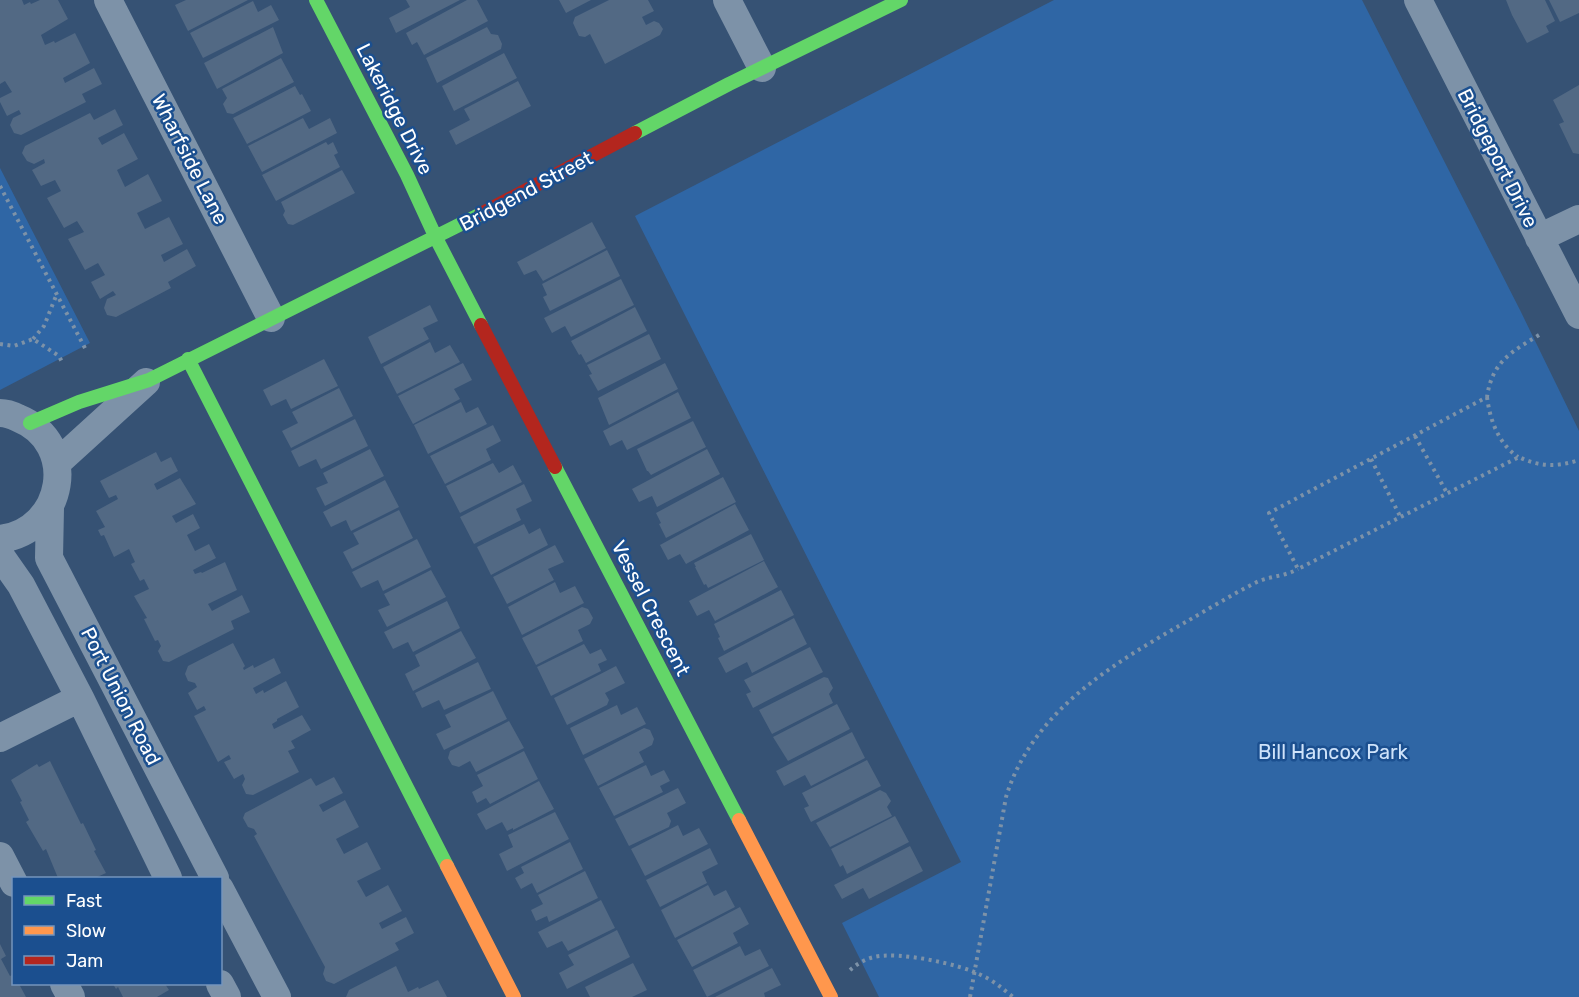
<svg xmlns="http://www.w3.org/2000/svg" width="1579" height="997" viewBox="0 0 1579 997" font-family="Rubik,sans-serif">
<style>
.green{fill:#2f66a5}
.building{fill:#526984}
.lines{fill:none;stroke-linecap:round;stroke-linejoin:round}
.path{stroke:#7d92a8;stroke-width:4;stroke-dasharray:3 4.5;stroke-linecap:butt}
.street{stroke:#7d92a8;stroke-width:28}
.fast{stroke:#63d668;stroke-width:14}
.slow{stroke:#ff974d;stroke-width:14}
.jam{stroke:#b3261e;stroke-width:14}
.labels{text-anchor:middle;stroke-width:5;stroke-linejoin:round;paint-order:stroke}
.street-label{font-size:20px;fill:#fff;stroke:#1b4f8f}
.park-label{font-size:20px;fill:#cfe3fa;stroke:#1b4f8f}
</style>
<rect width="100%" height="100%" fill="#365274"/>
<path class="green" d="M1054 0H1362L1520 310 1579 431V997H879L842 923 961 862 635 216Z
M0 168 90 343 0 390Z"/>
<path class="building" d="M0 0H22L24 5 30 2 31 4 40 0H58L68 19 41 35 45 45 54 41 55 43 75 33 90 63 63 78 65 83 94 68 102 84 82 94 86 102 21 135 14 133 10 125 13 118 21 114 19 110 7 116 0 102V98L12 92 5 81 0 84Z
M186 0H248L188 31 175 5Z
M406 0H460L396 33 389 18 410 7Z
M467 0H477L488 21 424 55 417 42 412 45 406 33Z
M559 0H591L566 13Z
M609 0H648L654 11 642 17 646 25 654 21 659 23 663 29 660 35 605 64 590 34 585 37 579 36 573 23 575 17Z
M1506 0H1545L1555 21 1546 26 1549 32 1527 43 1512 15Z
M1549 0H1579V13L1560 22Z
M253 1 258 12 271 5 279 20 203 58 190 33Z
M273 27 283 53 217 89 204 63Z
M487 27 491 34 498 35 502 44 501 49 437 83 426 58Z
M504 53 517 78 454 111 442 86Z
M281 58 294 82 233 114 227 113 223 104 227 98 222 89Z
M518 81 531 106 456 145 449 131 470 120 464 109Z
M1579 85V154L1573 153 1559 124 1564 122 1553 100Z
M295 86 300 95 302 94 311 111 247 144 233 118Z
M115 109 123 125 98 138 102 145 124 133 138 159 117 170 125 187 148 174 162 201 137 213 145 229 169 217 183 244 161 255 164 262 187 249 196 266 168 282 171 288 116 317 107 315 104 308 107 299 116 295 113 291 100 299 91 282 105 275 98 263 85 270 68 239 84 232 77 221 64 228 47 198 61 191 55 180 41 186 32 170 45 163 44 159 34 164 27 161 22 153 25 146 90 113 94 120Z
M303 118 309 129 330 118 337 133 262 172 248 146Z
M326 142 328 145 333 142 338 153 334 155 340 167 276 201 262 175Z
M342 170 355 193 293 225 288 224 283 215 285 211 281 202Z
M592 222 606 248 543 281 536 270 524 275 517 262Z
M607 250 620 276 550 311 543 297 547 295 542 284Z
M621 279 634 305 571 337 565 326 552 333 544 318Z
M430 305 438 321 423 328 429 339 381 364 368 337Z
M635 307 647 331 586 363 581 354 579 355 571 341Z
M649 334 661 359 598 391 589 375 592 374 587 365Z
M430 342 435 353 450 345 460 362 397 394 383 367Z
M324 359 338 386 291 409 286 399 271 406 263 390Z
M463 363 472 380 454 389 460 399 413 424 398 396Z
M665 363 678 389 609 425 598 398Z
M339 388 353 416 291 448 282 431 298 423 292 412Z
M678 392 691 418 627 450 622 440 610 446 603 431Z
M461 402 466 413 478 407 487 424 428 454 414 425Z
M355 419 368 446 321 469 316 459 299 467 291 451Z
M693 421 706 447 651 475 648 471H647L637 449Z
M493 425 501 441 486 449 491 460 445 484 430 456Z
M370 449 384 476 325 506 316 488 328 483 323 473Z
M707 449 720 474 657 507 652 496 639 502 632 489Z
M156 452 161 462 171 457 178 471 154 484 157 490 180 478 196 504 172 516 176 523 193 514 200 528 187 535 195 551 209 544 216 558 193 570 195 574 201 572 202 573 225 562 237 590 208 604 212 611 242 595 250 612 231 621 234 629 169 662 163 661 158 651 161 646 158 640 155 641 144 619 147 618 134 596 149 589 144 579 140 581 131 564 135 562 129 549 114 557 104 535 101 536 98 530 105 527 96 511 118 499 116 495 109 498 100 481Z
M493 463 499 473 513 465 522 482 460 513 446 486Z
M723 477 736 502 666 538 659 524 661 523 656 513Z
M385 480 399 507 351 531 346 520 331 527 323 512Z
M524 484 532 501 516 509 521 520 474 544 460 517Z
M735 504 749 530 686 564 680 554 668 560 660 545Z
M399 510 413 538 352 569 343 552 359 544 353 533Z
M524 524 529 534 540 528 548 545 491 575 477 547Z
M751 534 764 560 708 588 706 584 704 585 695 567H696L694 563Z
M417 539 431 567 383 591 378 580 361 588 352 572Z
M555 545 564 562 548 569 554 580 507 604 493 577Z
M764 561 778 587 715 621 709 610 697 616 689 601Z
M431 570 446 597 387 627 378 610 390 605 384 594Z
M555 582 560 593 575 586 584 603 522 635 508 607Z
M781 590 794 615 724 651 718 638 720 637 714 624Z
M447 601 460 628 413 652 408 642 393 649 384 632Z
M582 607 588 609 593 618 590 624 578 630 583 641 536 665 522 638Z
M794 618 807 644 752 673 747 662 726 673 718 658Z
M461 631 476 658 413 691 405 674 420 666 415 655Z
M233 643 245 666 243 668 244 670 253 665 254 668 274 658 281 673 253 688 256 694 263 690 264 693 286 681 299 707 277 719V721L272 724 274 729 302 715 311 730 291 741 295 748 288 751 299 772 253 795 246 794 242 785 245 779 243 774 234 779 224 762 231 759 229 755 218 762 194 716 206 710 204 706 197 710 188 693 197 687 195 683 188 681 185 674 188 666Z
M584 644 590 654 601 649 607 660 598 664 601 671 551 696 537 667Z
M810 647 823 672 753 708 746 694 751 692 744 680Z
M478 662 491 689 444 710 439 700 422 708 415 693Z
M616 666 625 683 605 693 609 700 607 705 567 725 554 698Z
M824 677 828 678 833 688 829 694 833 703 772 734 759 710Z
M493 691 507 719 444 750 436 734 451 727 445 715Z
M837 704 850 729 788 761 773 737Z
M617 705 621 715 637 707 646 724 583 755 570 728Z
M509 721 524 748 476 772 470 761 459 767 452 765 448 758 450 751Z
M644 728 650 730 654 739 652 745 639 752 644 762 598 786 584 759Z
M852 732 865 758 811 786 805 775 784 786 776 771Z
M524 751 538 779 490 804 486 798 477 803 472 792 483 786 477 775Z
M867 760 881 786 811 822 804 808 809 806 802 793Z
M50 761 81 824 83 823 96 850 94 851 106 873 95 878H58L46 849 43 851 26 822 29 820 20 802 22 801 11 780 37 764 39 767Z
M646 765 651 776 664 770 670 781 660 786 663 792 614 816 599 788Z
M334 777 343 793 319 805 323 812 345 800 359 827 336 839 344 854 367 842 381 869 357 881 366 897 388 885 402 911 379 923 382 929 406 917 414 933 395 943 399 950 334 984 326 981 323 974 325 967 254 836 257 834 254 829 248 827 243 818 245 813 311 778 316 786Z
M539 781 554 809 513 830V828L507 831 502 822 486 830 477 814Z
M678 788 686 803 667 813 671 821 669 827 629 846 615 819Z
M880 790 886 793 891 801 887 807 892 816 830 847 816 823Z
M555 812 569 839 507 871 499 854 513 847 508 835Z
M895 816 909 842 847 874 843 865 840 867 831 849Z
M678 825 683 836 699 828 708 844 645 876 631 849Z
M570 842 583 869 537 893 532 883 521 889 515 878 524 873 521 867Z
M910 846 923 871 869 899 863 888 842 899 834 885Z
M710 848 718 864 702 872 707 883 660 907 646 880Z
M585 871 598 898 549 922 547 916 536 921 531 910 543 904 538 895Z
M708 885 714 896 726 890 735 907 675 938 661 910Z
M601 900 615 928 568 951 562 941 547 948 538 932Z
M740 907 749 924 733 933 738 943 692 967 677 940Z
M617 930 630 957 567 989 559 973 574 965 568 955Z
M0 944 6 956 1 959 10 976 12 975 14 984H19L26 997H0Z
M740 946 745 956 760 949 769 966 707 997 693 970Z
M633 963 647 990 632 997H590L585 987Z
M396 966 408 992 418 987 419 989 438 980 447 997H346L349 990Z
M772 968 781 985 764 993 765 997H715Z
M113 984H165L169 990 157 997H123L118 987 116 989Z"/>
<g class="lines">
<path class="path" d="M0 186 87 352
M1539 335C1511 352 1492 362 1487 397L1269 513 1298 569 1519 457C1539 467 1558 467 1579 460
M33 339 44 326 56 296
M0 344 14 346 33 339 59 356 63 364
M1487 397C1490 420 1498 443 1518 457
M1415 436 1447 493
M1371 459 1400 516
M850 970C857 964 865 959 874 957 898 951 961 964 983 976 994 981 1003 989 1013 997
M970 997 1006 797C1032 712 1111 665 1184 623 1207 610 1231 595 1255 583 1268 576 1284 577 1298 569"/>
<path class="street" d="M108 0 271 318
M727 0 762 68
M1418 0 1579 315
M1539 238 1579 219
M0 413C7 413 12 415 18 418 80 443 65 531 0 539
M57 463 146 382
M50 508 49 558 215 878
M0 555 21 585 80 698 168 878
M0 738 80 698
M0 856 14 883
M220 889 277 997
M64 984 71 997
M220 984 227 997"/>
<path class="fast" d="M316 0 407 175 436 238 481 325
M635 133 729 84 901 0
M188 359 447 866
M30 423 79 402 149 380 481 214
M555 467 739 820"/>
<path class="slow" d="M739 820 831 997
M447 866 514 997"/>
<path class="jam" d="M481 214 635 133
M481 325 555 467"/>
</g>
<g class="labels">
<g class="street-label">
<text transform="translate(395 109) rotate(63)" y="7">Lakeridge Drive</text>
<text transform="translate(1498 158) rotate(63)" y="7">Bridgeport Drive</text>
<text transform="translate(190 159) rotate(63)" y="7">Wharfside Lane</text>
<text transform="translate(526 191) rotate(-28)" y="7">Bridgend Street</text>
<text transform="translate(651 608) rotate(63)" y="7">Vessel Crescent</text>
<text transform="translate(121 696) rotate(63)" y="7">Port Union Road</text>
</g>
<g class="park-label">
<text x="1333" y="759">Bill Hancox Park</text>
</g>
</g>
<rect x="12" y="877" width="210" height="108" fill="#1b4f8f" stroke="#7695bc" stroke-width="1.5"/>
<rect x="24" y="896" width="30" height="9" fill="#63d668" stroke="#7695bc" stroke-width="1.5"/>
<text x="66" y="907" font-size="18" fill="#ffffff">Fast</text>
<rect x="24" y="926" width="30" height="9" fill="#ff974d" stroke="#7695bc" stroke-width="1.5"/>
<text x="66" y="937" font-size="18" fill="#ffffff">Slow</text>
<rect x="24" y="956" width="30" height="9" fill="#b3261e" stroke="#7695bc" stroke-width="1.5"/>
<text x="66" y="967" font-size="18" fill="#ffffff">Jam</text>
</svg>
